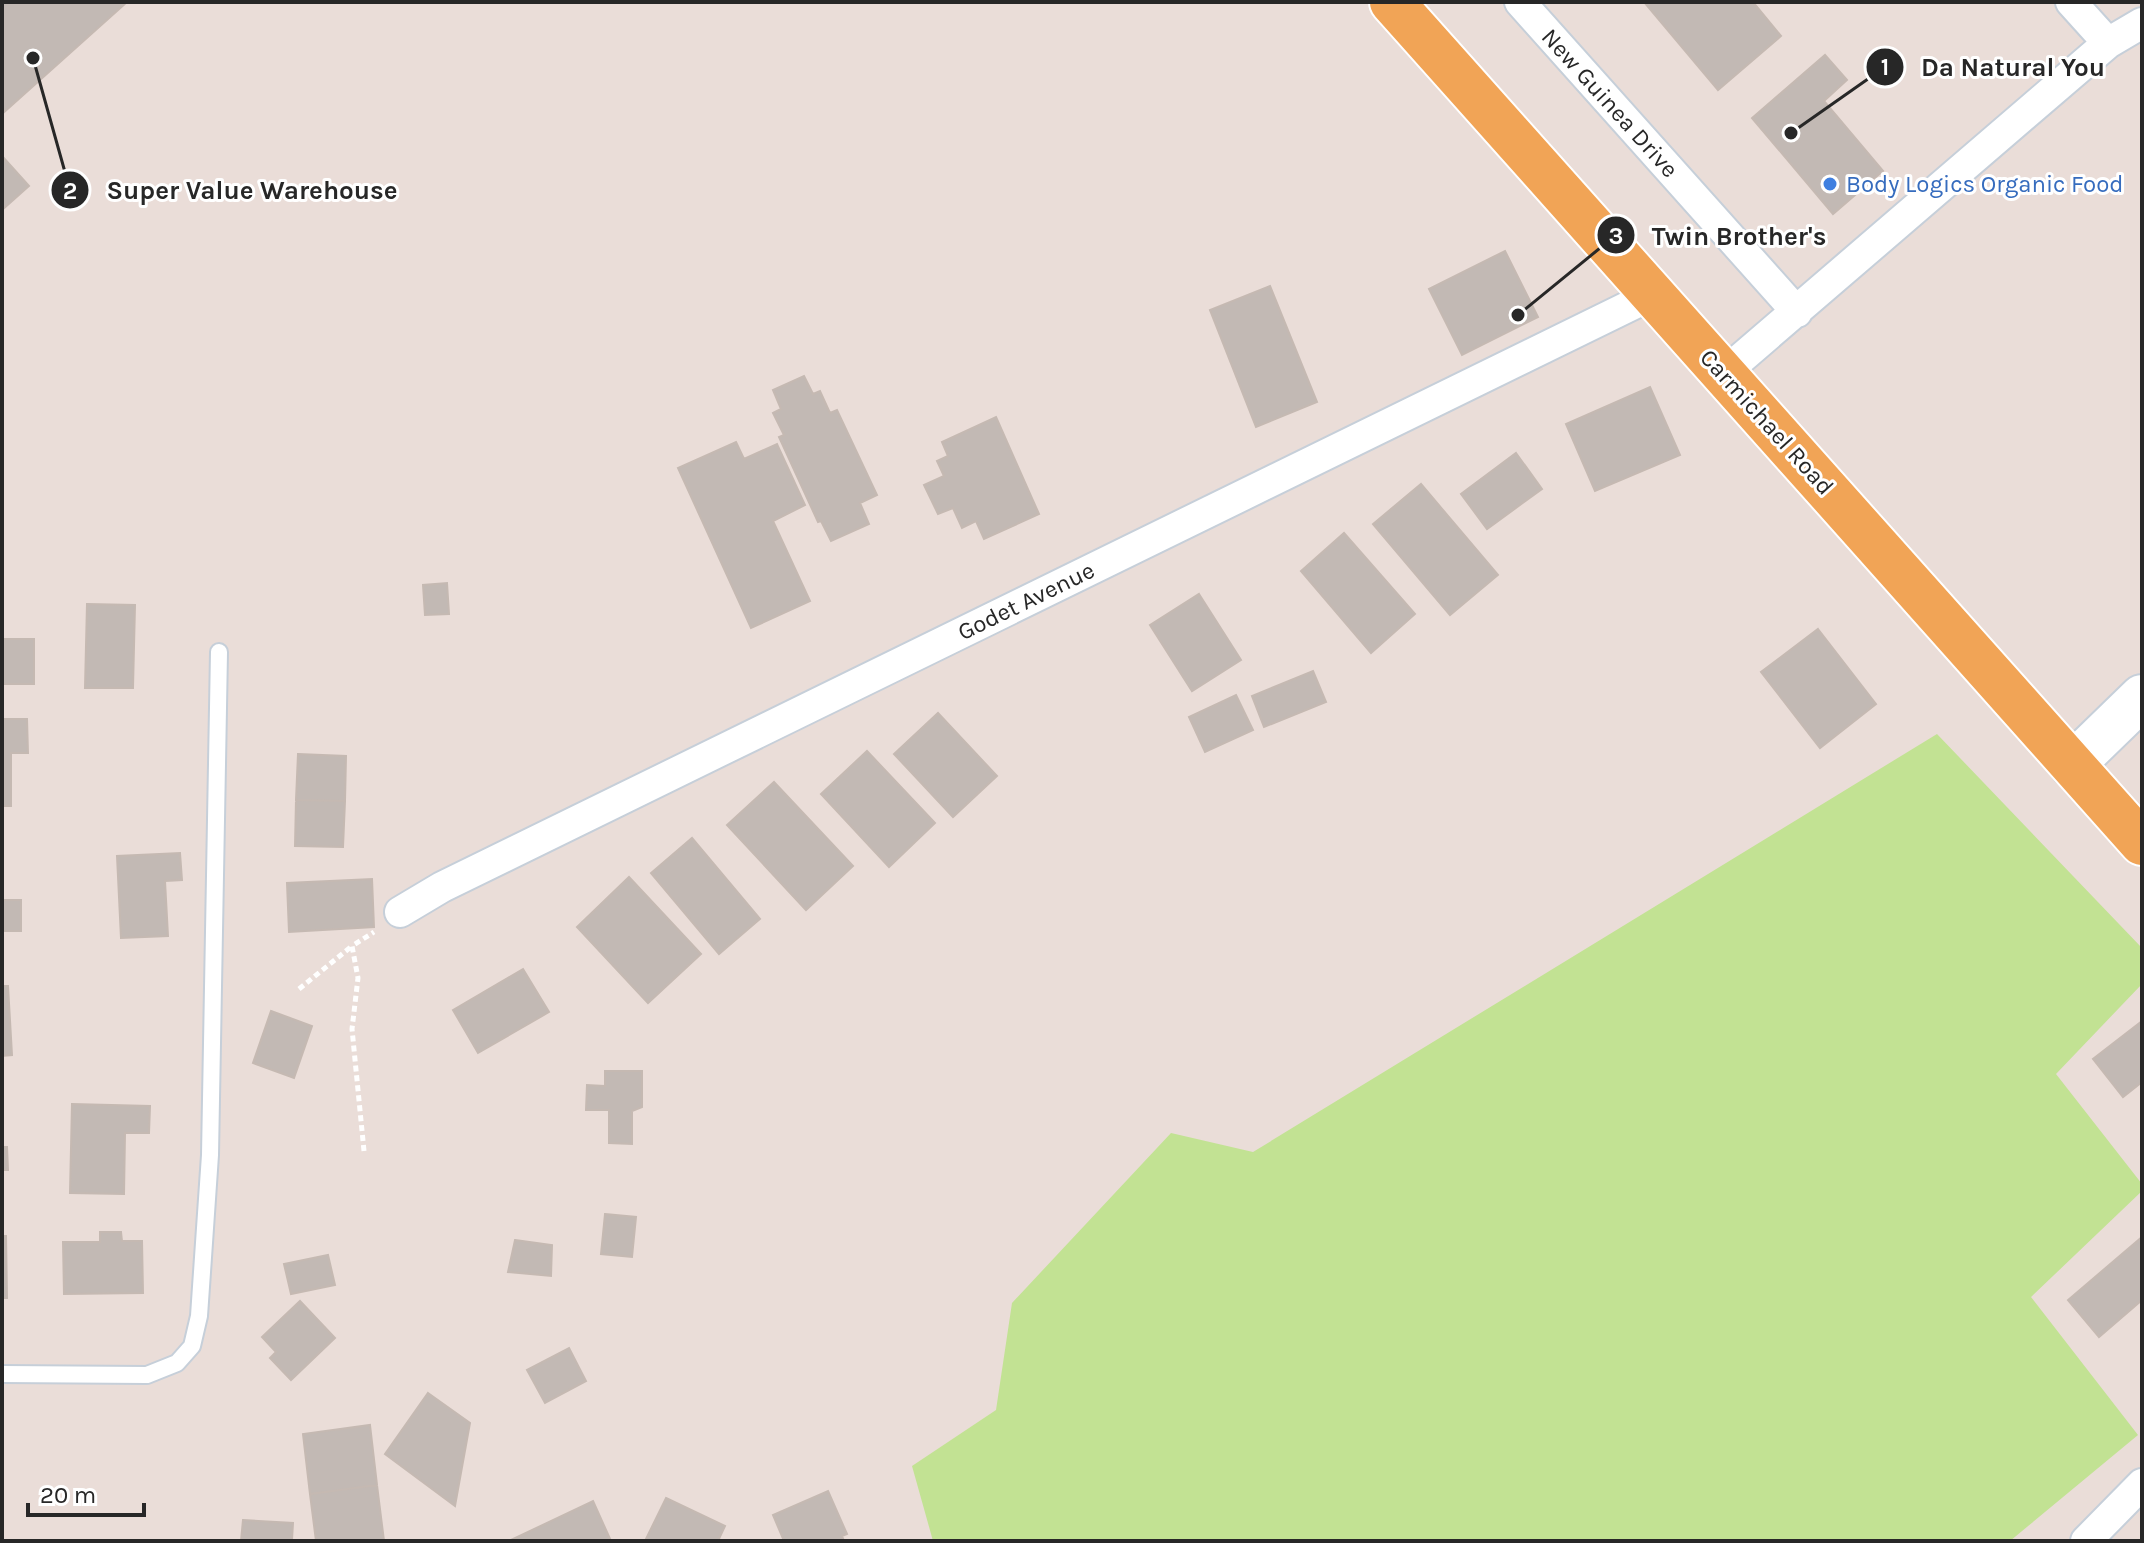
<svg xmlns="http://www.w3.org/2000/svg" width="2144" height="1543" viewBox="0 0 2144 1543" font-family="Karla,sans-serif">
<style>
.green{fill:#c2e293}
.building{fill:#c2b9b4;stroke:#c5b9b2;stroke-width:2}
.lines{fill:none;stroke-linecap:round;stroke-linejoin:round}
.lane-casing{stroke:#c6cfd9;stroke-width:20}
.street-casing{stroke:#c6cfd9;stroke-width:34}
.secondary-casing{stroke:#c6cfd9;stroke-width:48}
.primary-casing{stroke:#fff;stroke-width:48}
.path{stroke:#fff;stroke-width:5;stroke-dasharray:6 4;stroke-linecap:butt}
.lane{stroke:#fff;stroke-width:16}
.street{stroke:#fff;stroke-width:30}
.secondary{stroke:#fff;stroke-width:44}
.primary{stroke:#f1a456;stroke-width:44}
.shop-dot{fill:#3f7fe0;stroke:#fff;stroke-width:3}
.labels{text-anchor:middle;stroke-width:6;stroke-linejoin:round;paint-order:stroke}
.street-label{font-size:24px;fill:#272727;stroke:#fff}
.shop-label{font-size:24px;fill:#366cbe;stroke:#fff;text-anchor:start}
.leader{fill:none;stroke:#272727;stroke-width:3}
.callout-dot{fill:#272727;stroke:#fff;stroke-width:3}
.mark-label{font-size:24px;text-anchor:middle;font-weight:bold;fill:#fff}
.callout-label{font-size:26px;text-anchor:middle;font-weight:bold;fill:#272727;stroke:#fff;stroke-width:6;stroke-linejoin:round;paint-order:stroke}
</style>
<rect width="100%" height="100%" fill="#eaddd8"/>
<path class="green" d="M1937 734 2142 948V984L2056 1074 2142 1184V1191L2031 1297 2138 1435 2010 1541H933L912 1466 996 1410 1012 1303 1171 1133 1253 1152Z"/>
<path class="building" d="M2 2H127L2 114Z
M1644 2H1753L1781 36 1718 90Z
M1825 55 1847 80 1824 101 1883 171 1833 214 1752 118Z
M2 156 29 186 2 210Z
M1505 251 1538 317 1462 355 1429 289Z
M1270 286 1317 402 1256 427 1210 310Z
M804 376 813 394 820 391 830 413 837 410 877 495 860 503 869 524 831 541 821 521 818 522 779 437 784 435 773 413 781 409 773 390Z
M1650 387 1680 455 1595 491 1566 424Z
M996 417 1039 514 984 539 976 521 962 528 953 508 938 514 924 485 944 476 937 461 948 456 942 442Z
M736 442 744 459 777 444 805 505 773 521 810 601 751 628 678 468Z
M1516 453 1542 489 1487 529 1461 494Z
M1421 484 1498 575 1450 615 1373 524Z
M1344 533 1415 614 1371 653 1301 571Z
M447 583 449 614 425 615 423 585Z
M1199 594 1241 660 1192 691 1150 625Z
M87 604 135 605 133 688H85Z
M1818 629 1876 704 1820 748 1761 672Z
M2 639H34V684H2Z
M1313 671 1326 702 1264 727 1252 696Z
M1236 695 1253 730 1205 752 1189 717Z
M938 713 997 776 953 817 894 754Z
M2 719H27L28 753H11V806H2Z
M867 751 935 823 889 867 821 794Z
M298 754 346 756 345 801 296 800Z
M774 782 853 866 806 910 727 825Z
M296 800 345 801 343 847 295 846Z
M692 838 760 919 719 954 651 873Z
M180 853 182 880 165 881 168 936 121 938 117 856Z
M629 877 701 954 648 1003 577 927Z
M372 879 374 927 289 932 287 883Z
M2 900H21V931H2Z
M523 969 549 1012 478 1053 453 1010Z
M2 986H8L12 1055 2 1056Z
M271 1011 312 1026 294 1078 253 1063Z
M2142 1021V1082L2123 1097 2093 1059Z
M605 1071H642V1107L632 1111V1144L609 1143V1110H586L587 1085 605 1086Z
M72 1104 150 1106 149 1133H125L124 1194 70 1193Z
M2 1147H7L8 1170H2Z
M605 1214 636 1217 632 1257 601 1254Z
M100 1232H121L122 1241H142L143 1293 64 1294 63 1242H100Z
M2 1236H6L7 1298H2Z
M2142 1237V1300L2099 1337 2068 1300Z
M515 1240 552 1245 551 1276 508 1272Z
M328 1255 335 1285 291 1294 284 1264Z
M300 1301 335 1338 291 1380 270 1358 276 1352 262 1337Z
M569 1348 586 1381 545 1403 527 1370Z
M428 1393 470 1423 455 1506 385 1454Z
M370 1425 377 1485 310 1494 303 1434Z
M377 1485 384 1541H316L310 1494Z
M828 1491 847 1534 842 1536 844 1541H784L773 1515Z
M666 1498 725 1526 718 1541H645Z
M593 1501 611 1541H509Z
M243 1520 293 1523 292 1540 304 1541H241Z"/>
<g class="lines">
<defs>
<path id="lane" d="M2 1374 147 1375 177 1363 192 1346 199 1316 210 1155 219 652"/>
<path id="street" d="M1520 2 1797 312
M2071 2 2108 43
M1724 373 2108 43 2142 23
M400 912 442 887 1654 294
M2086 1541 2142 1484"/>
<path id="secondary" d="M2072 765 2142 697"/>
<path id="primary" d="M1392 2 2142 843"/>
</defs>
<use href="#lane" class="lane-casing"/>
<use href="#street" class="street-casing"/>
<use href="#secondary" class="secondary-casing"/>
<use href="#primary" class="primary-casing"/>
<path class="path" d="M299 989 352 946
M364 1151 352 1029 358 978 352 946 374 932"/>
<use href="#lane" class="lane"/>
<use href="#street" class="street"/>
<use href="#secondary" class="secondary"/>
<use href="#primary" class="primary"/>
</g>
<circle class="shop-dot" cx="1830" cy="184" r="8"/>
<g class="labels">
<g class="street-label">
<text transform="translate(1610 103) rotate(48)" y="8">New Guinea Drive</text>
<text transform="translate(1767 422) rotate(48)" y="8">Carmichael Road</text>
<text transform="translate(1026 601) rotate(-26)" y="8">Godet Avenue</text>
</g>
<g class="shop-label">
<text x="1846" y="192">Body Logics Organic Food</text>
</g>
</g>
<path class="leader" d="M1791 133L1885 67M33 58L70 190M1518 315L1616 235"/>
<g class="callout-dot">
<circle cx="1791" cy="133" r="8"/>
<circle cx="33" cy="58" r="8"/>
<circle cx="1518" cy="315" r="8"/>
<circle cx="1885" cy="67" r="20"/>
<circle cx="70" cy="190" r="20"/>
<circle cx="1616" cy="235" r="20"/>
</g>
<g class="mark-label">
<text x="1885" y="75">1</text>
<text x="70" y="199">2</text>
<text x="1616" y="244">3</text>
</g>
<g class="callout-label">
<text x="2013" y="76">Da Natural You</text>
<text x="252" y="199">Super Value Warehouse</text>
<text x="1739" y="245">Twin Brother's</text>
</g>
<rect width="2144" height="1543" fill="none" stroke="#272727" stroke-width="8"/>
<path d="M28 1503v12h116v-12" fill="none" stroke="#272727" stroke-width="4"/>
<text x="40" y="1503" font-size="24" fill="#272727" stroke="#ffffff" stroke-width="6" paint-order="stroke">20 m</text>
</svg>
